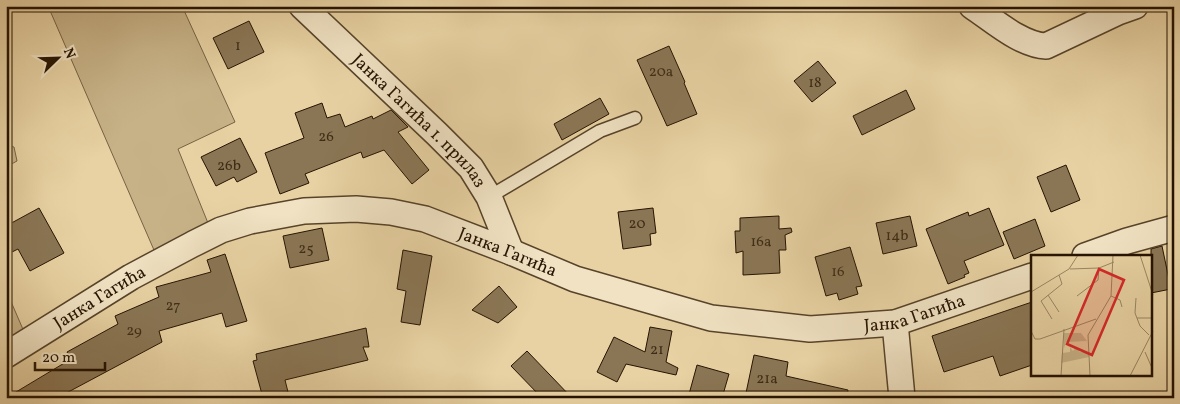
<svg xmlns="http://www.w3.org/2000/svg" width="1180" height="404" viewBox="0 0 1180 404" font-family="Vollkorn,serif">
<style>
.green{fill:#c7b287;stroke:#766244}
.building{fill:#8a7655;stroke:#251301}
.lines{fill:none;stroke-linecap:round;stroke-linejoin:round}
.lane-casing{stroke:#56432a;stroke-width:15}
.street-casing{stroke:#56432a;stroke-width:28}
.lane{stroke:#f0e2c3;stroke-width:12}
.street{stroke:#f0e2c3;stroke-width:25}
.labels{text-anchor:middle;stroke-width:4.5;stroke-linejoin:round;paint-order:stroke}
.number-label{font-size:15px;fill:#3e2c16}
.street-label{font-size:18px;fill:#251301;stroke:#f0e2c3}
.inset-road{fill:none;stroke:#9a8662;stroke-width:1}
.view{fill:#d62828;fill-opacity:0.15;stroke:#d62828;stroke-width:2.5}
.inset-edge{fill:none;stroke:#251301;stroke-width:2.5}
</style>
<rect width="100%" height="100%" fill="#e8d2a3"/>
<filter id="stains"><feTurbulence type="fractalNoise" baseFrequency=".004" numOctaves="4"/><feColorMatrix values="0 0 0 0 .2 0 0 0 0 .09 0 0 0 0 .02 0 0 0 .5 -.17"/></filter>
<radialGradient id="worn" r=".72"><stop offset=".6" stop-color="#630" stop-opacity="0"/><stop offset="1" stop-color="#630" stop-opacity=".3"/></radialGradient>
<path class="green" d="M48 6H182L235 122 178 149 210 228 157 257Z
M6 145 14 147 17 161 6 167Z
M6 290 25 334 6 344Z"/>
<path class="building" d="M249 21 264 52 228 69 213 38Z
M669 46 685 82 684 83 697 114 667 126 637 60Z
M818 61 836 83 812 102 794 81Z
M906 90 915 109 862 135 853 116Z
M600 98 609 114 562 140 554 124Z
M322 103 327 118 340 114 345 127 372 116 373 119 391 110 408 127 398 132 429 170 412 184 384 150 363 158 361 152 305 174 309 183 280 194 265 153 304 138 295 113Z
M240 138 257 172 237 182 234 177 216 186 201 157Z
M1066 165 1080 200 1051 212 1037 177Z
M39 208 64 253 30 271 18 249 6 255V226Z
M653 208 656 233 650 234 651 245 623 249 618 212Z
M989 208 1004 245 964 261 969 273 964 275 965 277 948 284 926 229 968 212 969 216Z
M779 216V229L791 228 792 232 785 235 786 250H779L780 273 743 275V251L736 253 735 231H740V218Z
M910 216 917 246 883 254 876 223Z
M1035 219 1045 246 1014 259 1003 232Z
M322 228 329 260 290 268 283 236Z
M1162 246 1171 289 1151 293V249Z
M850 247 862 286 856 287 858 294 839 300 837 293 826 296 815 257Z
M403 250 432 256 420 325 401 322 406 291 397 289Z
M225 254 247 321 226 327 222 313 159 331 162 342 57 398H6L71 359 67 352 118 324 115 316 159 297 156 287 211 272 207 260Z
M499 286 517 307 498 323 472 310Z
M1032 302V365L1000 376 993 356 944 372 932 336Z
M650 327 672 331 666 362 678 368 676 375 626 364 617 382 597 372 614 337 645 352Z
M366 328 369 347H363L368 360 285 380 288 392 263 398 253 361 257 360 256 354Z
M527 351 572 398H542L511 366Z
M754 355 788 362 786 376 848 390 847 398H767L746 393Z
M697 365 729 374 722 398H688Z"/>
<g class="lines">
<defs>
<path id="lane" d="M489 197 600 131 635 118"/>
<g id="street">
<path id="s1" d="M302 6 437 134 471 168 489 197 511 252"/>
<path d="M972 6C993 20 1021 45 1046 46L1118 12 1135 6"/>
<path d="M1085 256 1127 241 1174 228"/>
<path d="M895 323 902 398"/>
<path id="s2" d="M6 355 131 277 193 244 221 230 250 221 304 211 356 209 391 212 425 219 511 252 575 279 711 318 810 329 895 323 1032 276"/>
</g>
</defs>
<use href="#lane" class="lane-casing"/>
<use href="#street" class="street-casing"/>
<use href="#lane" class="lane"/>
<use href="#street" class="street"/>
</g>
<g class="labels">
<g class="number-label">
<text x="238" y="50">1</text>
<text x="661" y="76">20a</text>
<text x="815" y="87">18</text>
<text x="326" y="141">26</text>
<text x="229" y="170">26b</text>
<text x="637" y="228">20</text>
<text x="897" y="240">14b</text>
<text x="761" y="246">16a</text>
<text x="306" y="253">25</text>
<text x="838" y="276">16</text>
<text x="173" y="310">27</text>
<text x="134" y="335">29</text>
<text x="657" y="354">21</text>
<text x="767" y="383">21a</text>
</g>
<g class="street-label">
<text dy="6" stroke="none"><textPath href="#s1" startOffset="164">Јанка Гагића 1. прилаз</textPath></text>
<text dy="6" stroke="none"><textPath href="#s2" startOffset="545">Јанка Гагића</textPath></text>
<text dy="6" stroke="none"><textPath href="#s2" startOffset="110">Јанка Гагића</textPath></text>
<text dy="6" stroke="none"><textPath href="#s2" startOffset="965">Јанка Гагића</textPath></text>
</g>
</g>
<g transform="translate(1031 255)">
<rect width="121" height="121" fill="#e8d2a3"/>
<path d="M33 78H50L56 86 35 87 33 93ZM39 92 42 96 45 92 49 97H58V102L30 108 31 98 39 97Z" fill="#c7b287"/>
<path class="inset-road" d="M109 0 122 40M39 14 68 13 83 7M0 37 38 14 47 0M17 40 28 57M46 41 67 25 68 13M80 41 89 45 91 52M105 43 104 58 109 71 118 80M106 63H122M21 64 10 46 31 29 28 20M0 76 4 84H9L65 64M114 97 121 113M30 121 33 74M59 121 57 80 80 41 82 0M99 121 122 76"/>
<path class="view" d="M68 14 93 25 61 100 36 89Z"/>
<rect width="121" height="121" class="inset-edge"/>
</g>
<rect width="1180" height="404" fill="none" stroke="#e8d2a3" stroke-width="25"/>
<rect x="8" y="8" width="1165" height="389" fill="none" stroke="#251301" stroke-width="2.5"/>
<rect x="12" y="12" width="1155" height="379" fill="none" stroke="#251301"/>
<g transform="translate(58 58) rotate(67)" stroke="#f0e2c3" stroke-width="4" paint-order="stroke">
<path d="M0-4L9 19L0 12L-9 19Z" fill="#251301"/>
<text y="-8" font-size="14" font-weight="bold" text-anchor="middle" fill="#251301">N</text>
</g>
<path d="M35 362v8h70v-8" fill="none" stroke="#251301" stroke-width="2.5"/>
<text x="42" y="362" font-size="15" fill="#251301" stroke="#f0e2c3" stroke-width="4" paint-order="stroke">20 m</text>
<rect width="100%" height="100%" filter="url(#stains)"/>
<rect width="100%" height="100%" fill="url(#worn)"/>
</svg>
